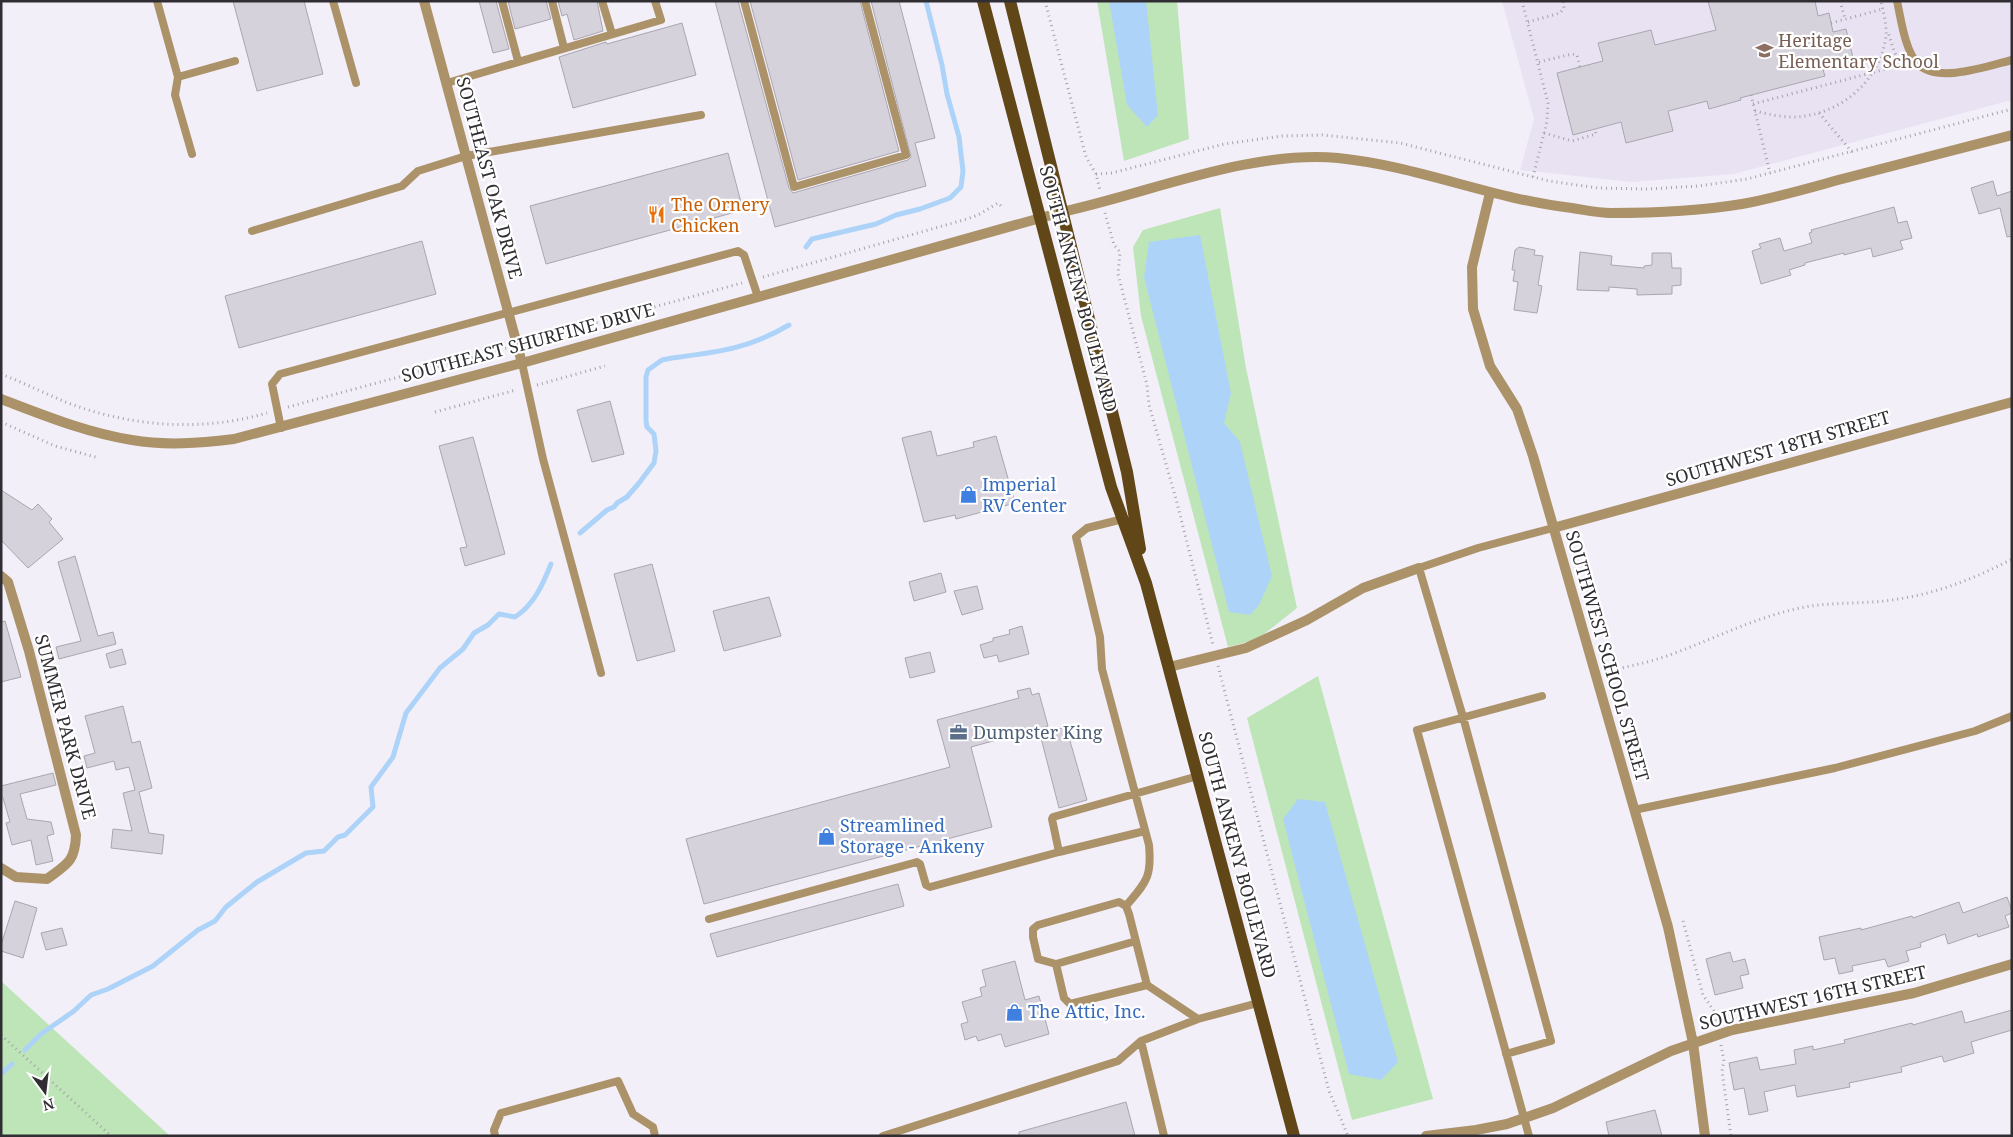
<svg xmlns="http://www.w3.org/2000/svg" width="2013" height="1137" viewBox="0 0 2013 1137" font-family="'Noto Serif',serif">
<style>
.built{fill:#e9e2f3}
.green{fill:#bde5b7}
.water{fill:#add4f8}
.lines{fill:none;stroke-linecap:round;stroke-linejoin:round}
.stream{stroke:#add4f8;stroke-width:5}
.building{fill:#d6d2db;stroke:#a9a6af}
.path{stroke:#a5a2aa;stroke-width:3;stroke-dasharray:1 4;stroke-linecap:butt}
.service{stroke:#ab9269;stroke-width:8}
.minor{stroke:#ab9269;stroke-width:10}
.tertiary{stroke:#ab9269;stroke-width:10}
.primary{stroke:#614718;stroke-width:12}
.labels{text-anchor:middle;stroke-width:4.5;stroke-linejoin:round;paint-order:stroke}
.education-label{font-size:18px;fill:#785e54;stroke:#fff;text-anchor:start}
.street-label{font-size:18px;fill:#302e32;stroke:#fff}
.food-label{font-size:18px;fill:#c56008;stroke:#fff;text-anchor:start}
.shop-label{font-size:18px;fill:#366cbe;stroke:#fff;text-anchor:start}
.service-label{font-size:18px;fill:#4e5e75;stroke:#fff;text-anchor:start}
</style>
<rect width="100%" height="100%" fill="#f3eff9"/>
<path class="built" d="M1502 1H2012V100L1734 174 1632 182 1520 170 1534 119Z"/>
<path class="green" d="M1097 1H1177L1189 139 1124 161Z
M1220 208 1246 368 1297 608 1258 639 1228 647 1141 316 1133 247 1143 230Z
M1318 676 1433 1099 1352 1120 1247 718Z
M1 981 170 1136H1Z"/>
<path class="water" d="M1109 1H1146L1158 115 1147 127 1127 105Z
M1200 235 1231 393 1224 423 1240 442 1272 576 1259 605 1250 615 1229 612 1144 277 1149 242Z
M1298 799 1325 802 1398 1062 1381 1080 1349 1074 1283 819Z"/>
<g class="lines">
<path class="stream" d="M806 247 812 239 876 224 896 215 920 209 950 198 961 187 963 171 959 137 947 94 942 65 926 1
M580 533 607 510 614 507 617 503 627 497 639 483 654 463 656 451 654 434 647 427 646 421V377L648 370 662 360 672 358C718 352 748 349 789 325
M25 1050 41 1034 74 1011 91 995 108 989 153 966 198 930 215 921 226 907 257 882 306 853 324 851 338 837 345 835 373 807 371 787 393 757 406 713 440 668 463 649 474 633 488 625 499 614 515 617C534 605 543 584 551 564
M1 1074 12 1064"/>
</g>
<path class="building" d="M233 1H304L323 74 257 91Z
M479 1H496L509 49 493 53Z
M508 1H546L551 19 515 29Z
M558 1H597L603 31 574 40 567 14 562 16Z
M715 1H738L789 188 793 193 908 160 911 157 871 1H899L935 138 915 143 926 186 775 227Z
M750 1H860L899 151 798 180Z
M1708 1H1815L1818 16 1829 13 1833 32 1846 29 1854 62 1823 70 1825 76 1740 98 1741 100 1709 109 1707 101 1668 111 1673 131 1626 143 1621 122 1573 135 1557 73 1603 61 1598 43 1651 30 1655 45 1716 30Z
M682 23 696 75 573 108 559 57 606 42 607 44Z
M728 153 743 210 546 264 530 206Z
M1993 181 1997 196 2012 191V236L2007 237 2000 208 1979 214 1971 188Z
M1894 207 1898 223 1907 221 1912 238 1900 241 1903 249 1873 257 1871 248 1844 255V253L1805 263V265L1789 270 1791 275 1761 284 1752 251 1761 248 1759 244 1780 238 1784 251 1812 243 1809 233 1812 232 1811 230Z
M422 241 436 294 239 348 225 296Z
M1519 247 1535 250 1534 255 1543 256 1538 285 1542 286 1537 313 1514 310 1518 282 1513 281 1515 270H1512L1515 250Z
M1580 252 1612 256 1611 265 1644 268V266L1652 265V253H1671L1672 268H1681V285L1672 286V294L1637 295V289L1609 287V291L1577 290Z
M610 401 624 454 592 462 577 410Z
M931 431 937 456 974 447 973 442 996 436 1015 503 956 519 955 515 924 522 902 438Z
M473 437 505 554 465 566 460 548 467 547 439 446Z
M1 490 32 510 38 504 52 519 49 522 63 539 28 568 1 540Z
M75 556 98 636 113 632 116 644 59 659 56 647 81 641 58 562Z
M652 564 675 651 637 661 614 574Z
M941 573 946 592 914 601 909 582Z
M977 586 983 609 962 615 954 591Z
M769 597 781 636 724 651 713 611Z
M5 621 21 677 1 682V622Z
M1022 626 1029 654 999 662 997 655 984 658 980 645 993 641V638L1010 634 1009 630Z
M122 649 126 664 110 668 106 654Z
M930 652 935 672 910 678 905 658Z
M1030 688 1032 695 1039 693 1048 726 971 747 992 827 704 904 686 839 950 767 937 720 1019 698 1017 691Z
M123 706 132 743 140 741 152 788 139 792 149 833 164 835 162 854 111 848 113 829 132 831 123 793 135 790 129 767 116 770 114 761 87 768 84 756 95 753 85 716Z
M1066 727 1087 800 1059 808 1040 734Z
M53 773 56 785 20 794 27 819 51 822 54 834 47 836 53 861 36 865 31 840 12 845 6 823 10 822 3 798H1V786Z
M898 884 904 906 717 957 710 934Z
M2007 897 2012 911V913L2005 916 2009 927 1978 937 1977 934 1948 944 1945 934 1920 943 1921 947 1906 951 1909 961 1888 967 1885 959 1852 966 1853 971 1839 974 1835 958 1824 960 1819 937 1861 928V930L1912 916 1913 918 1959 902 1963 913Z
M15 901 37 908 23 958 1 951V945Z
M62 928 67 945 46 950 41 933Z
M1730 952 1733 962 1745 959 1749 974 1740 976 1743 988 1715 995 1706 959Z
M1015 961 1025 1000 1039 996 1049 1034 1005 1047 1001 1034 978 1041 976 1036 965 1040 961 1024 968 1022 962 1002 982 996 980 988 986 986 982 970Z
M2012 1010V1030L1971 1042 1974 1053 1944 1062 1942 1056 1901 1067 1902 1072 1849 1083 1850 1087 1797 1097 1795 1085 1764 1092 1768 1111 1749 1115 1744 1088 1734 1090 1729 1063 1757 1057 1760 1070 1796 1064 1794 1050 1813 1046V1050L1845 1043 1844 1040 1912 1023 1913 1025 1962 1011 1965 1023Z
M1126 1102 1135 1136H1019V1132Z
M1655 1110 1662 1136H1609L1606 1122Z"/>
<g class="lines">
<path class="path" d="M1045 1 1086 157 1096 174 1100 190
M1522 1 1548 103 1547 121 1533 177
M1840 1 1845 19
M1528 22 1560 13 1564 8 1563 1
M1831 23 1883 9
M1539 62 1572 54 1577 55 1580 67
M1751 95 1770 173
M1753 104 1901 65 1894 51 1888 32
M1755 111C1767 114 1780 117 1793 117 1839 116 1880 82 1886 36 1887 24 1883 12 1881 1
M1819 113 1852 152
M1544 133 1572 141 1596 134 1595 129
M1096 174 1112 173 1224 144 1282 136 1322 135 1400 143 1549 181 1598 188 1648 189 1699 186 1747 179 2012 109
M1105 213 1114 245 1120 252 1118 274 1147 385 1149 405 1176 499 1213 645
M763 277 967 219 978 215 998 203 1003 208
M529 341 742 283
M1 374C24 383 46 394 68 403 132 427 202 432 267 413
M537 385 605 366
M288 407 506 348
M435 412 516 390
M1 422 55 446 99 458
M1218 666 1329 1091 1348 1136
M1613 670C1634 665 1655 661 1675 653 1718 637 1754 618 1800 608 1833 601 1866 605 1898 599 1938 593 1976 578 2012 559
M1683 921 1703 995 1714 1011 1716 1022
M1 1035 111 1136
M1721 1045 1724 1061 1722 1071 1731 1136"/>
<path class="service" d="M157 1 178 77 175 95 192 154
M333 1 356 83
M502 1 518 61
M552 1 564 48
M602 1 612 34
M744 1 794 187 906 155 865 1
M1897 1C1901 19 1905 51 1918 64 1937 84 1988 66 2012 60
M178 77 235 61
M447 83 661 20 655 1
M252 231 402 186 418 171 466 156 701 115
M522 363 543 459 601 673
M281 428 272 384 280 374 738 251 744 255 758 297
M1123 519 1087 528 1076 537 1100 637 1102 669 1149 845C1152 878 1146 882 1126 906
M1634 810 1835 768 1975 731 2012 716
M1145 831 1059 852 1052 819 1053 817 1198 776
M709 919 917 862 920 864 926 885 930 887 1059 852
M1056 964 1136 941
M1147 985 1070 1004 1064 998 1056 964 1038 959 1033 937V929L1038 925 1119 902 1126 906 1129 914 1147 985 1198 1019 1258 1003
M1506 1054 1551 1041 1463 717 1419 568 1478 548 1553 528
M495 1136 494 1130 501 1113 618 1081 633 1114 653 1127 655 1136
M883 1136 1118 1061 1141 1041
M1164 1136 1141 1041 1198 1019
M1529 1136 1417 730 1542 696"/>
<path class="minor" d="M424 1 522 363
M1490 193 1472 267 1473 309 1490 366 1517 409 1533 456 1668 927 1693 1043 1705 1136
M1553 528 2012 402
M1 576 8 582 29 651 76 835C75 862 67 864 47 879L16 877 1 868
M1169 667 1246 648 1307 620 1363 588 1419 568
M1426 1136 1476 1130 1507 1124 1553 1108 1671 1051 1732 1030 1914 993 2012 964"/>
<path class="tertiary" d="M1 399C43 415 87 433 132 440 166 446 200 443 234 439L522 363 1062 212C1149 193 1250 150 1338 158 1418 166 1492 199 1572 208 1585 210 1598 213 1611 213 1655 213 1699 211 1742 204 1775 198 1809 188 1842 179 1898 165 1955 150 2012 135"/>
<path class="primary" d="M983 1 1111 487 1146 583 1294 1136
M1010 1 1127 472 1140 549"/>
</g>
<defs>
<symbol id="school-bare" viewBox="-9 -9 18 18"><path d="M0-5L7-2L0 1L-7-2ZM-4 1L0 2.5L4 1V4Q0 6-4 4Z" fill="#8d6e63" stroke="#fff" stroke-width="2.5" paint-order="stroke"/></symbol>
<symbol id="restaurant-bare" viewBox="-9 -9 18 18"><path d="M-5-6h1v4h1v-4h1v4h1v-4h1v5L-1.5 .5V6h-2V.5L-5-1ZM5-6V6H3V1.5H1.5Q1.5-4 5-6Z" fill="#e8710a" stroke="#fff" stroke-width="2.5" paint-order="stroke"/></symbol>
<symbol id="shop-bare" viewBox="-9 -9 18 18"><path d="M-5-2.5h2.3a2.7 3.5 0 0 1 5.4 0H5L5.5 6h-11ZM-1.5-2.5h3a1.5 2.3 0 0 0-3 0Z" fill="#3f7fe0" stroke="#fff" stroke-width="2.5" paint-order="stroke"/></symbol>
<symbol id="office-bare" viewBox="-9 -9 18 18"><path d="M-6-3h4V-5.5h4V-3h4V5H-6ZM-1-4.5V-3h2v-1.5ZM-6 0V1H6V0Z" fill="#5c6f8a" stroke="#fff" stroke-width="2.5" paint-order="stroke"/></symbol>
</defs>
<g fill-rule="evenodd">
<use href="#school-bare" x="1752" y="38" width="25" height="25"/>
<use href="#restaurant-bare" x="644" y="202" width="25" height="25"/>
<use href="#shop-bare" x="956" y="482" width="25" height="25"/>
<use href="#office-bare" x="946" y="720" width="25" height="25"/>
<use href="#shop-bare" x="814" y="824" width="25" height="25"/>
<use href="#shop-bare" x="1002" y="1000" width="25" height="25"/>
</g>
<g class="labels">
<g class="education-label">
<text x="1778" y="47">Heritage<tspan x="1778" dy="21">Elementary School</tspan></text>
</g>
<g class="street-label">
<text transform="translate(489 178) rotate(75)" y="6">SOUTHEAST OAK DRIVE</text>
<text transform="translate(1078 289) rotate(75)" y="6">SOUTH ANKENY BOULEVARD</text>
<text transform="translate(528 343) rotate(-15)" y="6">SOUTHEAST SHURFINE DRIVE</text>
<text transform="translate(1778 449) rotate(-16)" y="6">SOUTHWEST 18TH STREET</text>
<text transform="translate(1607 656) rotate(74)" y="6">SOUTHWEST SCHOOL STREET</text>
<text transform="translate(65 727) rotate(75)" y="6">SUMMER PARK DRIVE</text>
<text transform="translate(1237 855) rotate(75)" y="6">SOUTH ANKENY BOULEVARD</text>
<text transform="translate(1813 998) rotate(-13)" y="6">SOUTHWEST 16TH STREET</text>
</g>
<g class="food-label">
<text x="671" y="211">The Ornery<tspan x="671" dy="21">Chicken</tspan></text>
</g>
<g class="shop-label">
<text x="982" y="491">Imperial<tspan x="982" dy="21">RV Center</tspan></text>
<text x="840" y="832">Streamlined<tspan x="840" dy="21">Storage - Ankeny</tspan></text>
<text x="1028" y="1018">The Attic, Inc.</text>
</g>
<g class="service-label">
<text x="973" y="739">Dumpster King</text>
</g>
</g>
<rect width="2013" height="1137" fill="none" stroke="#302e32" stroke-width="5"/>
<g transform="translate(45 1092) rotate(165)" stroke="#ffffff" stroke-width="4" paint-order="stroke">
<path d="M0-4L9 19L0 12L-9 19Z" fill="#302e32"/>
<text y="-8" font-size="14" font-weight="bold" text-anchor="middle" fill="#302e32">N</text>
</g>
</svg>
